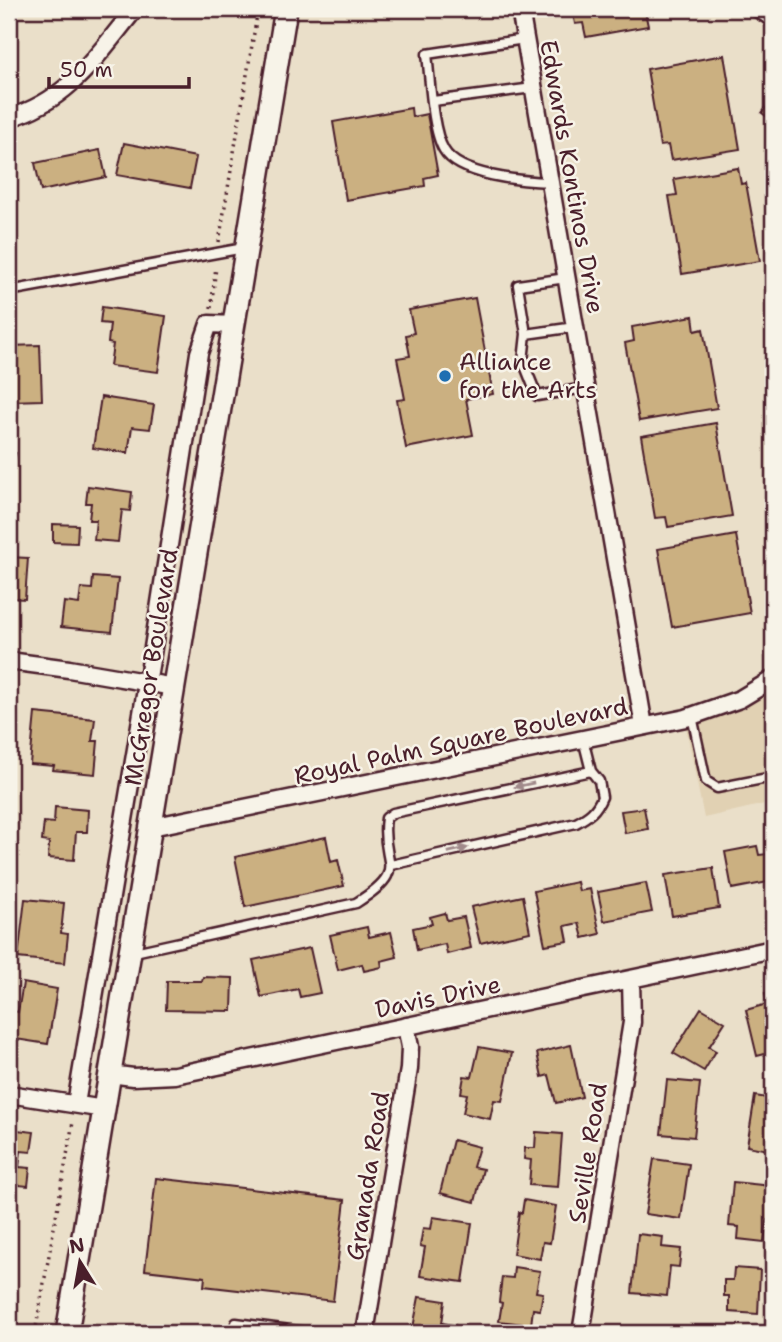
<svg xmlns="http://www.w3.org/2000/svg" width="782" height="1342" viewBox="0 0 782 1342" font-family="'Shantell Sans',sans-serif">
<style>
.built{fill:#e1d1b3}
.building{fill:#cbb081;stroke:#4a1f2b;stroke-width:2}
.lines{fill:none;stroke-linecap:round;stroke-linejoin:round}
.lane-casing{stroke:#4a1f2b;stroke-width:13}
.street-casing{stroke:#4a1f2b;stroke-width:21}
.secondary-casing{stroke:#4a1f2b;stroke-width:26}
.path{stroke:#4a1f2b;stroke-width:3.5;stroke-dasharray:2 5;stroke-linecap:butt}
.lane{stroke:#f7f3e8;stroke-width:8}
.street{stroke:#f7f3e8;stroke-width:16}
.secondary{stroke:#f7f3e8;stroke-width:21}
.oneway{fill:#a0898a}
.poi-dot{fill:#1f6fb2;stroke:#f7f3e8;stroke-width:2.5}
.labels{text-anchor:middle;stroke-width:5;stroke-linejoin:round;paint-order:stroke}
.street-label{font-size:24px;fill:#4a1f2b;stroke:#f7f3e8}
.poi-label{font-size:24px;fill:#4a1f2b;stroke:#f7f3e8;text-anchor:start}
</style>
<rect width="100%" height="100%" fill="#eadfc9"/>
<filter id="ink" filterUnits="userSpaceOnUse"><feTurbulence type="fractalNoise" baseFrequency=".0143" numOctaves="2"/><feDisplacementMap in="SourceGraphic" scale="14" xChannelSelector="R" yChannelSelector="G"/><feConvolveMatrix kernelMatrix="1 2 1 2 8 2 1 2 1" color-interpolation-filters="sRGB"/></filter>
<g filter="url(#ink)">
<path class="built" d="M773 686V802L704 818 684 717Z"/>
<path class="building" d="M572 9H652V11L645 12 648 26 586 37 583 23 575 24Z
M724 55 740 149 671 160 668 145 660 146 647 69Z
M773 98V121L762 113Z
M411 108 412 117 427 114 438 175 424 178 425 186 346 200 333 122Z
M124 143 196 157 190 188 117 175Z
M100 150 106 177 41 191 35 163Z
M738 168 741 184 746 183 760 261 682 274 669 196 677 195 674 179Z
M475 298 493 394 466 399 473 435 406 448 397 400 405 399 397 358 410 356 406 335 414 333 409 310Z
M102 307 166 316 158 372 110 366 113 344 108 343 110 324 100 323Z
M693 316 695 331 703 329 717 408 639 421 625 343 634 341 632 327Z
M40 345 42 400 9 401V346Z
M101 397 154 405 150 429 132 427 128 453 93 448Z
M716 423 732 516 668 527 666 517 655 518 641 436Z
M9 451 16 453 9 483Z
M88 486 132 492 130 511 122 510 118 542 94 540 96 520H89L91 503H86Z
M53 524 78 525 77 543 53 542Z
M736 535 750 613 672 627 658 549Z
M9 557 28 558 25 599 9 598Z
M93 577 118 579 112 632 61 627 64 602 79 604 81 588 92 589Z
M35 713 95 719 92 741H98L95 774 53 770 54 766 30 764Z
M55 807 88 810 87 832H76L74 860 48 858 49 842 42 841 44 822 54 823Z
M644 808 648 829 625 833 621 811Z
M326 837 331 862 338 860 344 886 245 907 235 857Z
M757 846 759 855 768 854 773 881 732 889 725 852Z
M713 868 719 908 672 916 665 875Z
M577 882 579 891 590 889 600 934 583 938 579 923 565 926 568 941 545 945 534 891Z
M646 883 652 912 604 921 598 892Z
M523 896 530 932 480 943 471 907Z
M25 899 64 903 61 933 68 934 65 963 18 958Z
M445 913 447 920 464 917 471 948 447 954 445 944 417 950 413 928 432 924 430 917Z
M367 927 369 937 391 932 397 957 381 961 382 967 364 971 362 964 338 970 330 935Z
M310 948 320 993 300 997 298 989 261 997 253 960Z
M203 977 233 978 232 1011 166 1010 167 981H202Z
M23 983 57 989 48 1044 9 1038V1010L18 1012Z
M773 991V1052L757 1056 746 1010 767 1004 765 993Z
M701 1008 725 1022 709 1047 716 1051 704 1071 673 1053Z
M571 1045 582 1097 556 1103 549 1075 542 1077 537 1053Z
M479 1047 512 1053 502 1101 494 1100 490 1119 463 1113 467 1094 461 1093 464 1076 472 1077Z
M667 1080 700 1083 694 1137 661 1134Z
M755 1096 773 1099V1151L747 1146Z
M9 1129 34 1132 31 1152 21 1151 19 1167 30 1168 28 1186 9 1184Z
M536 1132 562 1134 558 1187 529 1185 531 1160 524 1159 525 1148H535Z
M453 1140 479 1147 473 1167 483 1169 475 1202 440 1193Z
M654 1159 689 1164 681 1219 645 1214Z
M156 1178 345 1200 333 1301 204 1286 205 1277 145 1270Z
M733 1182 772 1186 770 1205H773V1220H767L764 1242 738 1239 739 1227 729 1226Z
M524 1200 556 1206 550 1243 543 1242 540 1259 513 1254 519 1212 522 1213Z
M433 1217 472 1223 463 1282 420 1276 425 1247 420 1246 423 1228 431 1229Z
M638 1234 663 1237 662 1247 681 1249 679 1267 670 1266 667 1296 632 1293Z
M514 1267 540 1271 536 1292 543 1293 540 1310 533 1309 531 1325 499 1321 502 1303 499 1302 502 1277 513 1278Z
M734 1268 760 1270 758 1314 729 1312V1296H724V1280H733Z
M419 1297 445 1301 442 1323 455 1325 453 1333H412Z"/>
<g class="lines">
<defs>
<path id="lane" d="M756 9V12L773 23
M525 39 427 54C430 78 432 131 444 150 459 176 522 181 550 182
M433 101 533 88
M566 278 518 285 526 334 523 361 537 396 585 388
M9 291 244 248
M526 334 575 327
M692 716 706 781 717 788 773 777
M391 865 576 823C589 816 596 811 602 797L599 781 591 771 583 739
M130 953 356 903C412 868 379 865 386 818L393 813 591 771
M235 1333 236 1323 314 1333"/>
<path id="street" d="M520 9 644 726
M9 118C70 100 96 56 135 9
M9 661 69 669 174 687
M151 827 686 718 740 699 773 679
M110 1074 133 1077 175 1075 773 949
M9 1094 104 1109
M76 1104 152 654 199 353 209 324 234 325
M365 1333 409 1069 410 1047 406 1026
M581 1333 632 1022 631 980"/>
<path id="secondary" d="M67 1333 286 9"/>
</defs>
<use href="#lane" class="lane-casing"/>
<use href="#street" class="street-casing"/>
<use href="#secondary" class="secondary-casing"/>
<path class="path" d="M219 242 258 9
M211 308 216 267
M35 1333 73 1122"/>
<use href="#lane" class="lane"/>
<use href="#street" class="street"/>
<use href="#secondary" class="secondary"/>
</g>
<defs><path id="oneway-solid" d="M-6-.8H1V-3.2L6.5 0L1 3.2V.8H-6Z" transform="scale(1.75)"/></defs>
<g class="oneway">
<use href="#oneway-solid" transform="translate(524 785) rotate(168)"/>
<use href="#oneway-solid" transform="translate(458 850) rotate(-13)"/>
</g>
</g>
<circle class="poi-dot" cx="445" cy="376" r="7"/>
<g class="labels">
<g class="street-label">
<text transform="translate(572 177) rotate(80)" y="8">Edwards Kontinos Drive</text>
<text transform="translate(151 667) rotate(-81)" y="8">McGregor Boulevard</text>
<text transform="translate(461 741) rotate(-12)" y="8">Royal Palm Square Boulevard</text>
<text transform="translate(438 997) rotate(-12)" y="8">Davis Drive</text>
<text transform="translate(588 1153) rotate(-81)" y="8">Seville Road</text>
<text transform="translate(368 1176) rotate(-81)" y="8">Granada Road</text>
</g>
<g class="poi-label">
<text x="459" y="370">Alliance<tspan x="459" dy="28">for the Arts</tspan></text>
</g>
</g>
<rect width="782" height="1342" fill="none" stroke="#f7f3e8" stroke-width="35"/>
<rect x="18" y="18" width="747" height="1307" fill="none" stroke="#4a1f2b" stroke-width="2.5" filter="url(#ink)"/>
<g transform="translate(80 1262) rotate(349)" stroke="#f7f3e8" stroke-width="5" paint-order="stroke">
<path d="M0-5L12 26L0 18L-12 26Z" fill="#4a1f2b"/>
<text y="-10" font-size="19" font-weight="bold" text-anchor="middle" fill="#4a1f2b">N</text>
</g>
<path d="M49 77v10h140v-10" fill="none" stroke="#4a1f2b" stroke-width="3.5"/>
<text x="60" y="77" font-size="21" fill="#4a1f2b" stroke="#f7f3e8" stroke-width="5" paint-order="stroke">50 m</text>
</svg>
